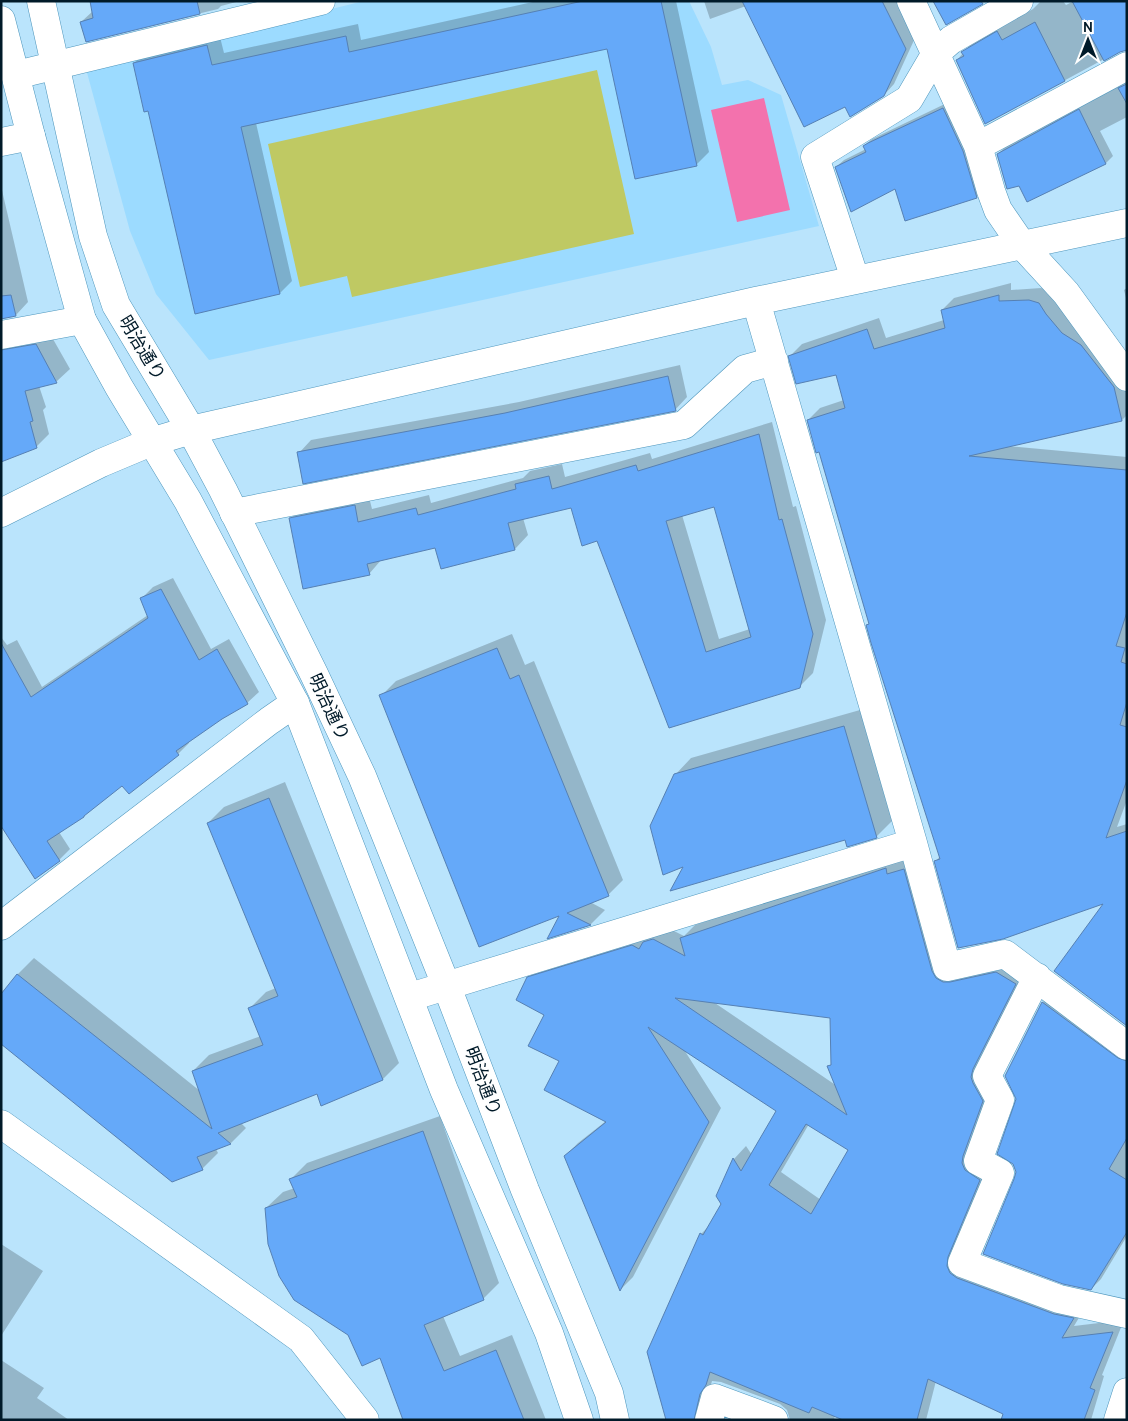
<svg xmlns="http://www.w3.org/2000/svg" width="1128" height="1421" viewBox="0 0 1128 1421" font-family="Cabin,'Noto Sans JP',sans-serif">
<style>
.built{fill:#9cdbff}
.green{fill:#bfc963}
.water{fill:#f372ad}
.shadow{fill:#0003;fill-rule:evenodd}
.building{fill:#65a9f9;stroke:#5680b3;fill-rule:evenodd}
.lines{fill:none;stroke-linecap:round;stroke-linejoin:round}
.minor-casing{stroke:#4e96bc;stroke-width:29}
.major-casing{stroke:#4e96bc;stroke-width:29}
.minor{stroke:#fff;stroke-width:28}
.major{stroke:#fff;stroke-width:28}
.labels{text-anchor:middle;stroke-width:4;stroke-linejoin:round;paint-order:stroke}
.street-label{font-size:18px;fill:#001a29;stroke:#fefefe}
</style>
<rect width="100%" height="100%" fill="#bae4fc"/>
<path class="built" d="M364 1H689L711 47 722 85 748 80 781 95 819 226 209 360 156 294 130 231 86 69Z"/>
<path class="green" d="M597 70 634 234 352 297 347 276 300 287 268 144Z"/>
<path class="water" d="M764 98 790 210 737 222 711 110Z"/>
<path class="shadow" d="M91 1H240L221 6 218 9 86 41 81 22 93 11Z
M537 1H676L709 152 696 165 608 47 256 123 292 281 280 293 149 110 134 63 147 51 219 33 224 53 358 24 361 40Z
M704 1H781L746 6 710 19Z
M848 1H897L915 38 894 84 884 95Z
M1041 1H1063L1066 5 1074 1 1119 51 986 123 957 60 970 45 1033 9Z
M1127 82V117L1100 131 1113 156 1106 163 1028 201 1019 184 998 154 1005 147Z
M951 101 984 190 976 197 895 187 836 167 844 160 866 149 864 146 872 139Z
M1 186 28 302 16 315 1 318Z
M1011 283V290L1041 288 1052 291 1127 376V415L1122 420 1007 446 1127 457V800L1117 827 1127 824V1025L1107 902 936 861 940 856 867 625 870 623 819 451 808 420 820 408 844 400 837 374 790 356 802 344 879 318 886 338 944 320 942 310 954 298Z
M1127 288V302L1124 290Z
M1 331 49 332 70 369 57 381 39 386 46 407 43 410 49 434 36 447 1 460Z
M680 365 687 397 675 410 299 453 311 440 519 402Z
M772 422 793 507 796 506 826 620 813 673 799 687 670 727 598 540 572 507 523 518 528 535 515 549 436 547 382 559 369 574 290 519 304 505 368 493 372 509 429 495 431 503 523 478 530 471 562 464 565 477 650 453 652 459ZM715 505 750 629 719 639 682 515Z
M173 578 211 649 229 639 259 692 247 703 222 718 188 741 189 743 178 754 129 793 123 784 59 832 70 849 59 860 1 824V637L7 645 17 640 42 687 148 615 142 598 153 587Z
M512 634 525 665 534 661 623 880 608 895 590 902 605 910 591 924 550 937 562 913 381 696 396 681Z
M860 710 892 821 876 837 846 838 686 865 675 775 691 758Z
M285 782 399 1063 383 1079 318 1093 241 1123 246 1128 231 1143 216 1149 218 1153 202 1169 1 996 18 974 34 958 200 1091 193 1071 209 1055 261 1036 250 1008 266 992 276 988 208 823 224 807Z
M898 856 900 861 917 857 944 958 1010 960 1028 971 985 1055 992 1167 959 1252 1086 1306 1074 1326 1124 1320 1102 1375 1104 1376 1091 1420H1002L1005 1413 936 1381 926 1420H846L835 1415 834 1420H790L787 1410 780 1404 721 1382 712 1381 706 1402 714 1420H667L701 1234 712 1223 723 1204 717 1196 734 1159 746 1146 752 1155 777 1111 683 1048 721 1108 633 1277 621 1289 565 1156 578 1143 606 1121 561 1061 546 1014 528 978 542 965 666 927 684 936 695 925ZM712 1001 831 1017 833 1063 829 1067 837 1086ZM809 1124 849 1149 821 1200 781 1172Z
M1053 993 1127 1049V1236L1101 1279 1091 1289 1017 1172V1099L1006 1076 1043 1002Z
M440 1116 499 1283 483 1299 443 1316 460 1356 512 1335 546 1420H404L380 1356 349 1334 266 1208 283 1192 295 1188 291 1179 307 1163Z
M1 1244 43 1271 1 1336Z
M1 1360 44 1388 37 1398 69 1420H1Z"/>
<path class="building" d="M90 1H197L200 14 86 42 80 22 93 18Z
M583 1H661L697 166 635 179 607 49 241 127 280 294 195 314 148 111 144 112 133 63 207 45 212 65 346 36 349 52Z
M742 1H882L906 49 884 96 850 117 845 107 804 127Z
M933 1H981L983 4 946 25Z
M1072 1H1127V50L1120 52 1104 61Z
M1035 22 1065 81 985 124 956 60 964 56 961 52 997 31 1002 40Z
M1127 84V104L1118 88Z
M943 108 963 151 977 198 905 221 895 189 851 212 835 167 866 152 863 146 868 143Z
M1079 109 1106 164 1027 202 1019 186 1007 189 997 154Z
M11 295 16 316 1 319V296Z
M999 295V301L1029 300 1039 303 1046 314 1062 333 1081 345 1114 387 1122 421 969 456 1127 470V612L1116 646 1125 648 1121 662 1127 664V702L1120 725 1127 727V780L1106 838 1127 831V1026L1054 971 1103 904 1003 939 958 948 934 861 940 859 871 643 866 625 869 624 819 452 816 453 807 420 845 408 836 375 796 384 788 356 867 329 874 349 945 328 941 310Z
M36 344 57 383 25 391 33 421 30 422 37 448 1 462V350Z
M668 376 676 411 303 484 297 452 505 413Z
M759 434 779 520 782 519 813 634 800 688 669 728 597 541 582 546 571 508 508 523 515 550 441 569 435 548 367 564 370 575 303 589 289 518 355 505 358 522 416 508 418 515 516 489 515 484 549 476 552 489 636 465 638 471ZM714 507 751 637 706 652 666 521Z
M161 589 199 660 217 649 248 704 222 719 176 751 179 755 129 794 122 786 84 816V817L47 841 60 861 35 879 1 826V643L31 697 148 618 140 598Z
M497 648 510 679 519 675 609 896 567 913 591 925 547 939 559 916 479 947 379 695Z
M844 726 877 838 847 847 845 840 670 891 683 867 663 875 650 826 674 774Z
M269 798 383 1080 321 1106 317 1094 218 1133 231 1144 197 1157 203 1170 172 1182 1 1044V994L17 974 212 1129 192 1071 263 1045 248 1008 278 996 207 823Z
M886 868 887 874 904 869 932 971 936 978 943 982H950L996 972 1016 984 973 1069 971 1077 973 1083 983 1101 963 1156 962 1163 965 1170 980 1180 948 1257 947 1266 950 1273 957 1278 1054 1314 1074 1318 1062 1338 1113 1332 1090 1388 1095 1390 1084 1420H1001L1003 1414 928 1379 917 1420H843L812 1407 809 1413 710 1372 706 1385 700 1394 694 1420H666L647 1352 700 1233 703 1235 721 1204 716 1196 733 1158 741 1171 776 1111 648 1027 709 1122 620 1291 564 1156 606 1122 544 1090 559 1061 528 1046 544 1015 516 1000 527 977 632 945 639 949 643 942 653 939 685 956 680 938ZM675 998 830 1018 831 1065 827 1066 847 1115ZM806 1124 848 1150 811 1214 769 1185Z
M1042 1002 1118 1058 1127 1061V1138L1109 1169 1127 1180V1232L1091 1290 1063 1284 983 1254 1014 1179 1016 1172 1013 1164 997 1154 1016 1099 1005 1076Z
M423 1131 484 1300 424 1325 444 1371 496 1350 524 1420H403L380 1358 362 1366 348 1335 294 1300 279 1276 268 1244 265 1208 297 1197 289 1179Z"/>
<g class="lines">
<defs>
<path id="minor" d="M911 1 978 146 991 191 998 210 1022 245 1066 293 1127 377
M16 75 321 1
M1 142 31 136
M978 146 1127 66
M855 279 815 157 909 99 936 53 951 40 1019 1
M756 301 913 843
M1 335 82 320
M1 513 101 463 151 442 191 430 756 301 1127 223
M234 513 684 425 745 369 774 361
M1 926 269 721 295 703
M1037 977 987 1076 1000 1100 978 1161 1000 1173 962 1263 1059 1299 1127 1314
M410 997 913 843 947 967 1005 954 1127 1046
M1 1124 301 1339 365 1420
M709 1420 715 1398 774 1420
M1118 1420 1127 1392"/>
<path id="major" d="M41 1 93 236 116 305 191 430 223 490 314 674 362 776 452 1000 525 1190 609 1393 615 1420
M1 20 31 136 82 320 119 387 188 501 295 703 444 1090 549 1333 579 1420"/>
</defs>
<use href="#minor" class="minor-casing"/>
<use href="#major" class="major-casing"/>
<use href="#minor" class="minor"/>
<use href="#major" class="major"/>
</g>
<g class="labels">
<g class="street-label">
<text transform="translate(142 348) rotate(59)" y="6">明治通り</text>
<text transform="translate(329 707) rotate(65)" y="6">明治通り</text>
<text transform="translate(483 1081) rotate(69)" y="6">明治通り</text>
</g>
</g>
<rect width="1128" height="1421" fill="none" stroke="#001a29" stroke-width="5"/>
<g transform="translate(1088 40)" stroke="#fefefe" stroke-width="4" paint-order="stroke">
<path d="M0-4L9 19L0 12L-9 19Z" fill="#001a29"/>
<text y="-8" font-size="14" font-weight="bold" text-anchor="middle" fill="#001a29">N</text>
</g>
</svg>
